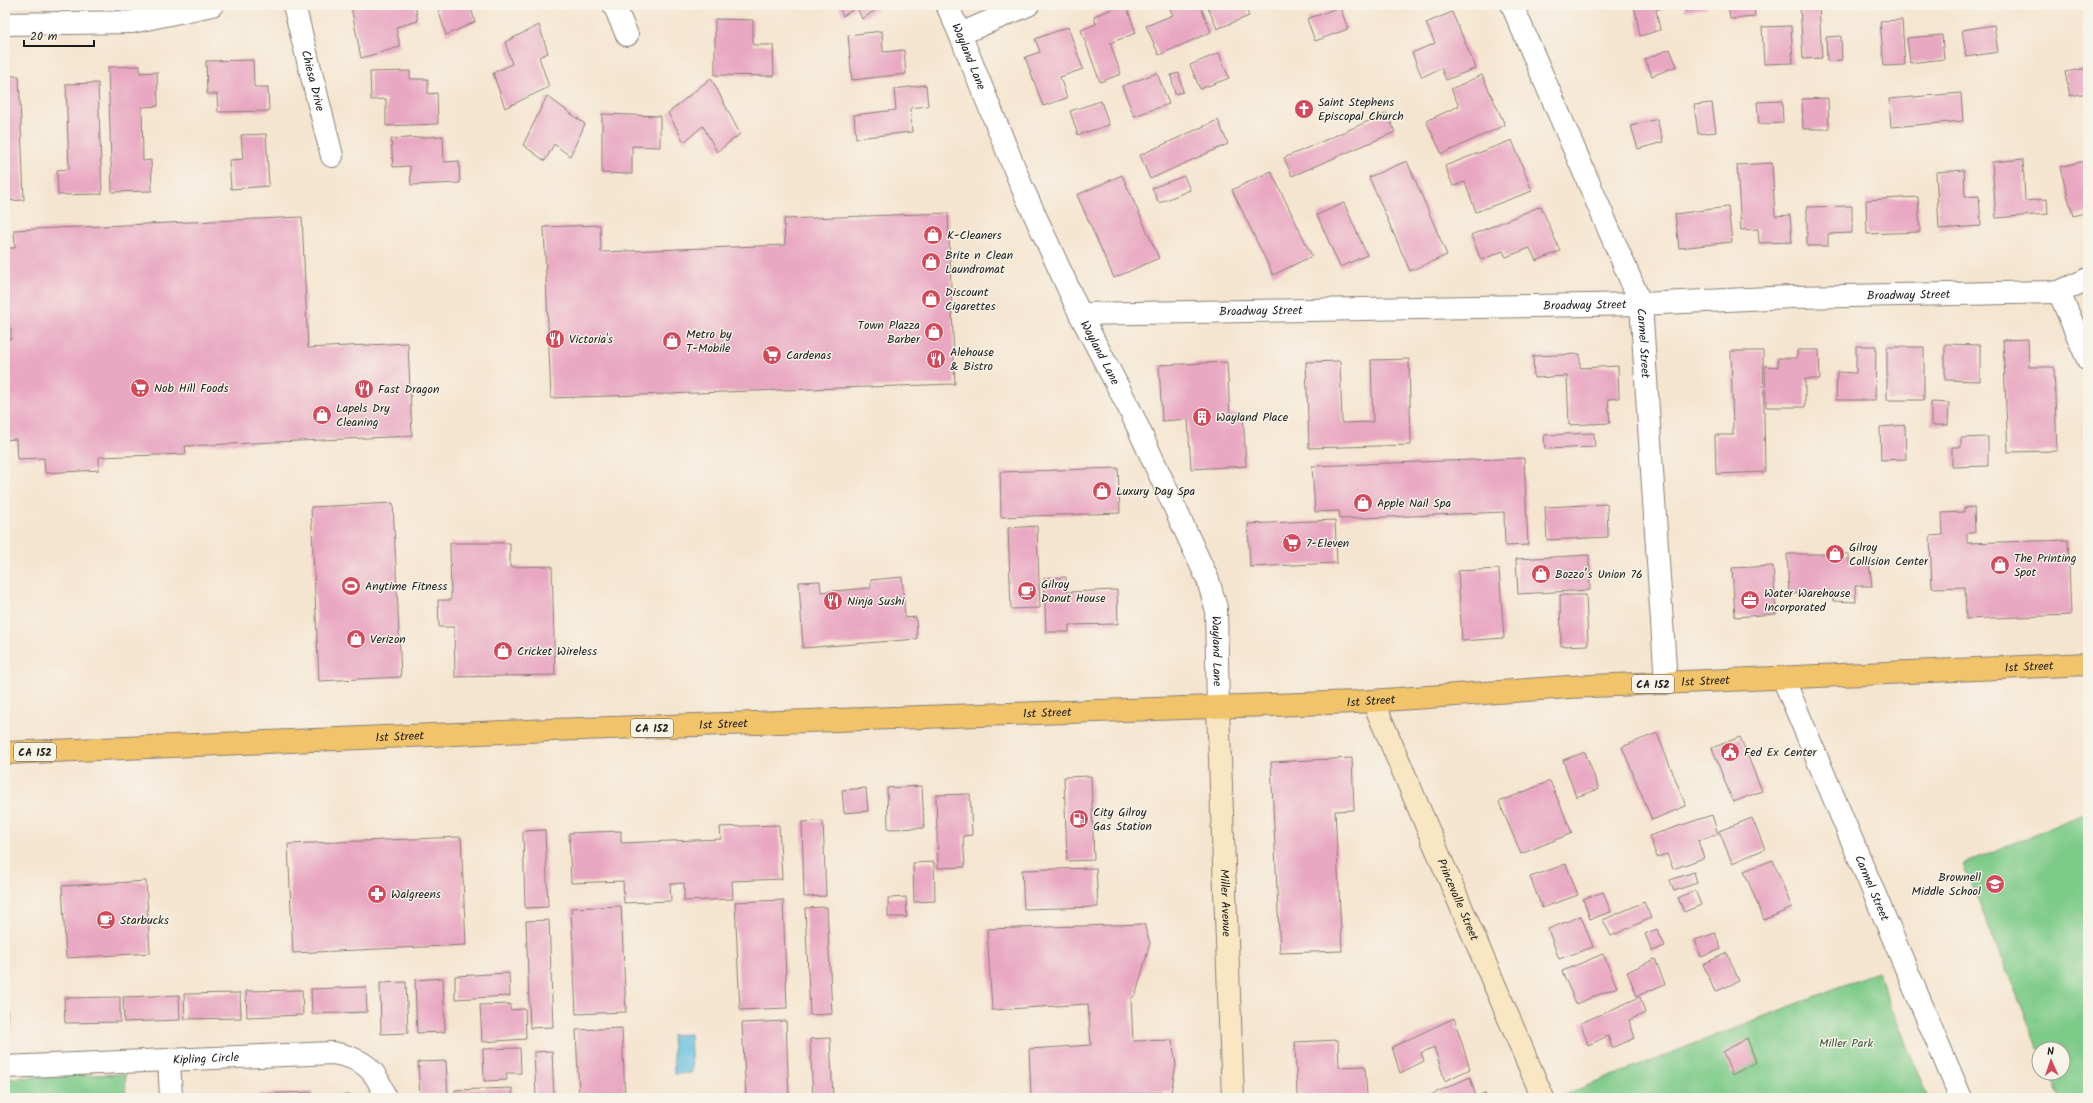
<svg xmlns="http://www.w3.org/2000/svg" width="2093" height="1103" viewBox="0 0 2093 1103" font-family="Kalam,sans-serif">
<style>
.green{fill:#7ecb89;stroke:#4d7452}
.water{fill:#60bdde;stroke:#3e6c7d}
.building{fill:#e9a8c2}
.lines{fill:none;stroke-linecap:round;stroke-linejoin:round}
.street-casing{stroke:#888076;stroke-width:24}
.secondary-casing{stroke:#888076;stroke-width:24}
.primary-casing{stroke:#888076;stroke-width:24}
.street{stroke:#fff;stroke-width:22}
.secondary{stroke:#f9e7c3;stroke-width:22}
.primary{stroke:#f1c36a;stroke-width:22}
.labels{text-anchor:middle;stroke-width:3;stroke-linejoin:round;paint-order:stroke}
.shield{fill:#f7f3e8;stroke:#5e5c59;stroke-width:1}
.shield-label{font-size:11px;font-weight:bold;fill:#1c1c1c}
.street-label{font-size:12px;fill:#1c1c1c;stroke:#f7f3e8}
.poi-label{font-size:12px;fill:#1c1c1c;stroke:#f7f3e8;text-anchor:start}
.park-label{font-size:12px;fill:#3e5942;stroke:#f7f3e8}
</style>
<rect width="100%" height="100%" fill="#f7f3e8"/>
<filter id="ink" filterUnits="userSpaceOnUse"><feTurbulence type="fractalNoise" baseFrequency=".025" numOctaves="2"/><feDisplacementMap in="SourceGraphic" scale="8" xChannelSelector="R" yChannelSelector="G"/><feConvolveMatrix kernelMatrix="1 2 1 2 8 2 1 2 1" color-interpolation-filters="sRGB"/></filter>
<filter id="wash" filterUnits="userSpaceOnUse"><feTurbulence type="fractalNoise" baseFrequency=".012" numOctaves="4" result="noise"/><feDisplacementMap in="SourceGraphic" scale="16" xChannelSelector="R" yChannelSelector="G"/><feGaussianBlur stdDeviation="0.9" result="paint"/><feColorMatrix in="noise" values="0 0 0 0 0 0 0 0 0 0 0 0 0 0 0 0 0 1.4 0 .05"/><feComposite in="paint" operator="in"/></filter>
<g filter="url(#wash)">
<rect width="100%" height="100%" fill="#f5e5d0"/>
<path class="green" d="M2088 812V1098H2060L2049 1073H2063V1049H2039L1963 864Z
M1877 972 1928 1098H1565L1564 1095Z
M125 1074 126 1098H5V1078Z"/>
<path class="water" d="M690 1034 692 1073 674 1074 672 1035Z"/>
<g id="blocks">
<path class="building" d="M355 5H415L418 21 396 27 400 47 361 58 351 6Z
M437 5H470L475 22 446 35Z
M696 5H718L719 6 697 9Z
M838 5H884L862 19 857 7 843 16Z
M1123 5H1126L1136 33 1110 43 1121 74 1100 82 1081 30 1096 24 1094 16Z
M1168 5H1200L1211 32 1159 55 1146 26 1173 15Z
M1207 5H1244L1249 16 1217 29Z
M1634 5H1671L1656 10 1660 30 1640 36Z
M1684 5H1707V8L1685 11Z
M1728 5H1754L1755 17 1730 19Z
M1800 5H1819L1822 58 1803 59Z
M1340 7 1348 29 1315 41 1307 19Z
M1452 12 1476 68 1446 80 1441 68 1422 77 1412 53 1435 43 1426 23Z
M715 19 753 20V45H773L774 76 715 75Z
M1902 20 1905 65 1884 66 1880 21Z
M539 25 548 53 539 57 549 87 505 108 493 73 512 64 505 42Z
M1994 25 1998 52 1966 57 1962 30Z
M1791 26 1793 63 1764 64 1762 27Z
M1068 27 1083 69 1060 77 1067 98 1043 106 1025 57 1040 52 1035 39Z
M882 31 883 52 904 50 906 74 852 80 848 35Z
M1942 35 1944 59 1910 63 1907 38Z
M1841 36 1842 60 1827 61 1826 37Z
M1670 49 1677 66 1652 76 1645 59Z
M1219 53 1229 78 1200 89 1190 65Z
M253 60 254 87H268L269 111 218 112 217 94H207L206 61Z
M140 66V73L157 72 158 106 142 107 143 161 151 160 152 191 112 192 108 67Z
M2088 68V93L2070 96 2065 72Z
M410 71V79H428V94L437 93 438 124 386 126V99L371 100 370 72Z
M1157 73 1169 104 1134 116 1122 86Z
M1179 73 1183 92 1175 94 1171 75Z
M1482 75 1505 125 1442 154 1426 121 1459 106 1451 89Z
M5 76H19L24 200 5 201Z
M711 78 740 134 717 152 703 126 684 142 668 113Z
M98 83 102 194 58 195 57 170 69 169 66 84Z
M926 85 928 106 910 108 912 132 856 138 854 115 896 110 894 89Z
M1961 93 1963 121 1891 127 1889 99Z
M547 96 585 124 570 156 554 144 545 161 523 145Z
M1828 98 1829 129H1803L1802 99Z
M1101 101 1109 125 1078 135 1070 111Z
M1782 101 1783 123 1759 124 1757 102Z
M1712 103 1716 132 1698 134 1694 105Z
M1387 113 1395 132 1292 176 1284 158Z
M602 114 660 116V147L632 146V174L602 173Z
M1657 119 1663 142 1638 149 1631 126Z
M1218 120 1228 144 1150 179 1140 155Z
M266 134 269 186 231 189 229 160 243 159 241 135Z
M443 136 444 162 459 161 460 183 411 185 410 166 393 167 391 139Z
M1512 140 1532 191 1476 212 1465 182 1453 186 1445 166Z
M2023 159 2025 201 2047 199 2048 214 1996 218 1992 162Z
M2088 160V212L2073 216 2060 167Z
M1407 161 1447 255 1410 271 1369 177Z
M1772 163 1775 216 1790 215 1792 242 1759 243 1758 229 1741 230 1737 165Z
M1964 170 1965 197 1979 196 1981 226 1939 229 1936 172Z
M1271 171 1312 256 1273 275 1232 190Z
M1122 175 1159 258 1114 278 1077 195Z
M1184 176 1190 190 1159 203 1152 188Z
M1918 197 1920 232 1867 234 1866 200Z
M1344 203 1367 255 1340 267 1317 215Z
M1541 206 1560 251 1536 261 1530 248 1506 257 1503 251 1481 260 1471 235Z
M1852 206V233L1828 234V246H1807V207Z
M1728 207 1732 242 1679 248 1675 214Z
M948 213 955 384 551 398 544 227 600 225 601 252 785 245 784 219Z
M302 217 308 348 408 343 412 436 185 446 186 454 99 457V470L45 473 44 458 17 459 16 439 5 440V339H11V328H5V248H15L14 230Z
M2028 339 2029 367H2054L2057 451 2008 452 2003 340Z
M1945 344 1980 345V381L1945 380Z
M1856 346H1876L1875 400H1836L1837 372 1856 373Z
M1887 347H1924V400H1887Z
M1797 350H1819L1820 379H1805V407H1766L1765 366 1778 367V358H1797Z
M1731 351H1763L1765 472 1716 474 1715 435H1733Z
M1580 354V368L1618 366 1619 398 1608 399 1610 423 1569 425 1567 376 1534 378 1533 356Z
M1409 359 1411 445 1309 448 1306 362 1340 361 1342 423 1373 422 1371 360Z
M1227 362 1230 414 1243 413 1246 466 1191 469 1188 419 1162 421 1159 365Z
M1931 402 1949 403 1948 425H1931Z
M1905 425 1906 459 1881 460 1880 427Z
M1594 433 1595 447 1545 449 1544 435Z
M1988 437V466L1952 467V447H1961V438Z
M1524 458 1528 545 1505 546 1504 512 1340 519 1339 511 1315 512 1312 466Z
M1118 468 1120 513 1001 517 1000 472Z
M393 503 401 677 319 681 311 507Z
M1607 504 1608 537 1547 540 1545 507Z
M1974 507 1975 533H1967V543L2068 540 2071 615 1966 619 1965 587 1932 588 1930 536 1943 535 1942 513 1964 512V508Z
M1335 520 1337 563 1250 567 1248 524Z
M1037 526 1040 608 1011 609 1008 528Z
M450 543H510V567L552 566 555 675 455 677 454 627H439L438 600H451Z
M1787 554H1849V565L1869 564 1872 586H1855L1856 602 1833 601V592L1789 594Z
M1589 555 1590 590 1518 594 1516 559Z
M1773 566 1776 614 1735 617 1732 568Z
M1499 569 1504 638 1462 641 1458 571Z
M902 577 905 618 916 617 917 639 803 648 799 582 820 581 821 592 871 588V580Z
M1066 577 1067 592 1117 590 1118 624 1069 625V632H1046L1044 578Z
M1560 595H1586L1588 645 1561 646Z
M1657 733 1686 806 1652 820 1622 747Z
M1740 737 1762 791 1733 802 1712 748Z
M1585 752 1599 789 1576 797 1563 760Z
M1352 758 1354 810 1335 811 1342 951 1280 953 1271 762Z
M1091 776 1094 860 1067 861 1064 777Z
M1550 781 1572 833 1521 854 1499 802Z
M922 786 924 828 888 829 887 788Z
M866 788 868 811 844 813 842 790Z
M970 794 972 835 963 836 965 867 938 868 936 795Z
M1712 815 1718 834 1698 841 1704 858 1673 869 1667 854 1657 857 1649 836Z
M1752 818 1765 849 1732 863 1719 831Z
M823 821 826 896 804 897 802 822Z
M779 825 782 879 732 881 733 899 684 901V883L670 884 671 901 624 903 623 881 571 883 569 833 621 831V843L721 839 720 827Z
M545 830 548 907 525 908 523 831Z
M461 837 466 945 293 953 288 844Z
M1773 860 1792 908 1764 920 1744 871Z
M934 862 935 901 914 902 913 863Z
M1566 864 1578 895 1542 908 1530 877Z
M1096 868 1098 907 1024 909 1022 870Z
M1694 872 1697 883 1674 891 1670 880Z
M146 881 150 953 66 958 62 886Z
M1695 890 1701 905 1684 912 1678 898Z
M1603 892 1611 912 1590 919 1583 899Z
M906 897 907 917H888V898Z
M783 900 787 1008 740 1010 735 902Z
M1644 902 1651 918 1611 936 1603 920Z
M621 906 626 1012 576 1014 571 908Z
M827 907 832 1014 810 1015 805 908Z
M1581 916 1593 947 1559 959 1548 929Z
M549 920 553 1027 530 1028 526 921Z
M1144 924 1150 943 1136 994 1131 999 1133 1041 1172 1040 1176 1065 1171 1092 1064 1098H1031L1029 1049 1091 1045 1088 1004 992 1010 987 929Z
M1657 929 1665 946 1652 951 1645 934Z
M1715 933 1721 949 1701 957 1695 940Z
M1727 953 1739 981 1715 992 1703 964Z
M1603 954 1617 987 1576 1004 1562 971Z
M1655 959 1665 984 1637 996 1627 972Z
M509 973 510 996 455 999V976Z
M443 978 445 1032 417 1033 415 980Z
M406 982 408 1033 381 1034 380 983Z
M366 987 367 1012 312 1014 311 989Z
M302 990 303 1015 247 1017 246 991Z
M240 993 241 1018 185 1019 184 994Z
M179 995 180 1020 124 1022 123 997Z
M120 997V1022L65 1023 64 998Z
M1640 997 1645 1013 1629 1020 1635 1038 1612 1048 1608 1036 1588 1045 1581 1023Z
M7 1002 8 1027 5 1028V1003Z
M510 1004V1010L525 1009 526 1039 482 1042 480 1005Z
M1454 1018 1470 1069 1445 1081 1434 1047 1421 1053 1424 1061 1400 1073 1392 1047Z
M786 1021 789 1098H746L742 1023Z
M622 1028 625 1098H579L576 1030Z
M830 1038 833 1098H813L810 1039Z
M1747 1038 1756 1062 1732 1075 1723 1052Z
M1338 1040 1339 1067 1365 1066 1367 1096 1297 1098 1295 1042Z
M520 1048 521 1073H506L507 1080 484 1081 483 1049Z
M552 1051 554 1098H536L534 1052Z
M446 1061 448 1098H420L418 1062Z
M1470 1077 1476 1097 1485 1093 1486 1098H1424Z
M512 1088 513 1098H455V1090Z
M313 1092V1098H258V1094Z
M130 1095H153V1098H130Z
M236 1095V1098H183V1097Z
M350 1095V1098H322L321 1096Z"/>
</g>
</g>
<g filter="url(#ink)">
<use href="#blocks" fill-opacity="0" stroke="#888076" stroke-width="1"/>
<g class="lines">
<defs>
<g id="street">
<path id="s1" d="M294 5 332 156"/>
<path d="M614 5 627 35"/>
<path id="s2" d="M947 5 960 34 1022 187 1080 314 1130 410 1208 580 1216 608 1218 708"/>
<path id="s3" d="M1512 5 1641 304 1666 683"/>
<path d="M5 24 132 22 212 5"/>
<path d="M960 34 1028 5"/>
<path d="M2059 292 2088 360"/>
<path id="s4" d="M1080 314 1641 304 1792 297 2059 292 2088 279"/>
<path id="s5" d="M1783 678 1961 1098"/>
<path d="M169 1060 171 1098"/>
<path id="s6" d="M5 1067 333 1053C362 1058 377 1069 385 1098"/>
</g>
<g id="secondary">
<path id="s7" d="M1373 701 1543 1098"/>
<path id="s8" d="M1218 708 1233 1098"/>
</g>
<g id="primary">
<path id="s9" d="M5 753 552 730 1356 702 1569 687 2088 664"/>
</g>
</defs>
<use href="#street" class="street-casing"/>
<use href="#secondary" class="secondary-casing"/>
<use href="#primary" class="primary-casing"/>
<use href="#street" class="street"/>
<use href="#secondary" class="secondary"/>
<use href="#primary" class="primary"/>
</g>
</g>
<defs>
<symbol id="church-disc" viewBox="-11 -11 22 22"><circle r="9.5" fill="#d1495b" stroke="#f7f3e8"/><path d="M-1.2-6h2.4v3.5h3.3v2.4h-3.3V6h-2.4V-.1h-3.3v-2.4h3.3Z" fill="#fff"/></symbol>
<symbol id="shop-disc" viewBox="-11 -11 22 22"><circle r="9.5" fill="#d1495b" stroke="#f7f3e8"/><path d="M-5-2.5h2.3a2.7 3.5 0 0 1 5.4 0H5L5.5 6h-11ZM-1.5-2.5h3a1.5 2.3 0 0 0-3 0Z" fill="#fff"/></symbol>
<symbol id="restaurant-disc" viewBox="-11 -11 22 22"><circle r="9.5" fill="#d1495b" stroke="#f7f3e8"/><path d="M-5-6h1v4h1v-4h1v4h1v-4h1v5L-1.5 .5V6h-2V.5L-5-1ZM5-6V6H3V1.5H1.5Q1.5-4 5-6Z" fill="#fff"/></symbol>
<symbol id="supermarket-disc" viewBox="-11 -11 22 22"><circle r="9.5" fill="#d1495b" stroke="#f7f3e8"/><path d="M-6-5.5h2.5l.6 2H6L4.5 2H-2.5L-4.4-4H-6ZM-1.5 3.2a1.3 1.3 0 1 0 .1 0ZM3 3.2a1.3 1.3 0 1 0 .1 0Z" fill="#fff"/></symbol>
<symbol id="building-disc" viewBox="-11 -11 22 22"><circle r="9.5" fill="#d1495b" stroke="#f7f3e8"/><path d="M-4-6H4V6H1V3H-1V6H-4ZM-2.5-4.3h1.7v1.8h-1.7ZM.8-4.3h1.7v1.8H.8ZM-2.5-1h1.7V.8h-1.7ZM.8-1h1.7V.8H.8Z" fill="#fff"/></symbol>
<symbol id="stadium-disc" viewBox="-11 -11 22 22"><circle r="9.5" fill="#d1495b" stroke="#f7f3e8"/><path d="M0-5a6.5 5 0 1 0 0 10a6.5 5 0 1 0 0-10ZM-3.5-1.8h7v3.6h-7Z" fill="#fff"/></symbol>
<symbol id="cafe-disc" viewBox="-11 -11 22 22"><circle r="9.5" fill="#d1495b" stroke="#f7f3e8"/><path d="M-5.5-4.5H6V0H3Q3 3.5 0 3.5H-2.5Q-5.5 3.5-5.5 0ZM3-3.2v2h1.7v-2ZM-6 4.5H4V6H-6Z" fill="#fff"/></symbol>
<symbol id="office-disc" viewBox="-11 -11 22 22"><circle r="9.5" fill="#d1495b" stroke="#f7f3e8"/><path d="M-6-3h4V-5.5h4V-3h4V5H-6ZM-1-4.5V-3h2v-1.5ZM-6 0V1H6V0Z" fill="#fff"/></symbol>
<symbol id="civic-disc" viewBox="-11 -11 22 22"><circle r="9.5" fill="#d1495b" stroke="#f7f3e8"/><path d="M-.6-6.5H3V-4.5H.6V-3L4-1V1h2V6H-6V1h2V-1L-.6-3ZM-1.2 2.5V6h2.4V2.5Z" fill="#fff"/></symbol>
<symbol id="fuel-disc" viewBox="-11 -11 22 22"><circle r="9.5" fill="#d1495b" stroke="#f7f3e8"/><path d="M-5.5-6h7V0h2V4h1.3V-2.5L3-4.5l.8-.8L6-3V5H2.5V1h-1V6h-7ZM-4.2-4.7v3.2H.2V-4.7Z" fill="#fff"/></symbol>
<symbol id="school-disc" viewBox="-11 -11 22 22"><circle r="9.5" fill="#d1495b" stroke="#f7f3e8"/><path d="M0-5L7-2L0 1L-7-2ZM-4 1L0 2.5L4 1V4Q0 6-4 4Z" fill="#fff"/></symbol>
<symbol id="pharmacy-disc" viewBox="-11 -11 22 22"><circle r="9.5" fill="#d1495b" stroke="#f7f3e8"/><path d="M-2-6h4v4h4v4h-4v4h-4v-4h-4v-4h4Z" fill="#fff"/></symbol>
</defs>
<g fill-rule="evenodd">
<use href="#church-disc" x="1293" y="98" width="22" height="22"/>
<use href="#shop-disc" x="922" y="224" width="22" height="22"/>
<use href="#shop-disc" x="920" y="251" width="22" height="22"/>
<use href="#shop-disc" x="920" y="288" width="22" height="22"/>
<use href="#shop-disc" x="923" y="321" width="22" height="22"/>
<use href="#restaurant-disc" x="544" y="328" width="22" height="22"/>
<use href="#shop-disc" x="661" y="330" width="22" height="22"/>
<use href="#supermarket-disc" x="761" y="344" width="22" height="22"/>
<use href="#restaurant-disc" x="925" y="348" width="22" height="22"/>
<use href="#supermarket-disc" x="129" y="377" width="22" height="22"/>
<use href="#restaurant-disc" x="353" y="378" width="22" height="22"/>
<use href="#shop-disc" x="311" y="404" width="22" height="22"/>
<use href="#building-disc" x="1191" y="406" width="22" height="22"/>
<use href="#shop-disc" x="1091" y="480" width="22" height="22"/>
<use href="#shop-disc" x="1352" y="492" width="22" height="22"/>
<use href="#supermarket-disc" x="1281" y="532" width="22" height="22"/>
<use href="#shop-disc" x="1824" y="543" width="22" height="22"/>
<use href="#shop-disc" x="1989" y="554" width="22" height="22"/>
<use href="#shop-disc" x="1530" y="563" width="22" height="22"/>
<use href="#stadium-disc" x="340" y="575" width="22" height="22"/>
<use href="#cafe-disc" x="1016" y="580" width="22" height="22"/>
<use href="#office-disc" x="1739" y="589" width="22" height="22"/>
<use href="#restaurant-disc" x="822" y="590" width="22" height="22"/>
<use href="#shop-disc" x="345" y="628" width="22" height="22"/>
<use href="#shop-disc" x="492" y="640" width="22" height="22"/>
<use href="#civic-disc" x="1719" y="741" width="22" height="22"/>
<use href="#fuel-disc" x="1068" y="808" width="22" height="22"/>
<use href="#school-disc" x="1984" y="873" width="22" height="22"/>
<use href="#pharmacy-disc" x="366" y="883" width="22" height="22"/>
<use href="#cafe-disc" x="95" y="909" width="22" height="22"/>
</g>
<g class="labels">
<g class="shield">
<rect x="1632" y="675" width="42" height="18" rx="3"/>
<rect x="631" y="719" width="42" height="18" rx="3"/>
<rect x="14" y="743" width="42" height="18" rx="3"/>
</g>
<g class="shield-label">
<text x="1653" y="688">CA 152</text>
<text x="652" y="732">CA 152</text>
<text x="35" y="756">CA 152</text>
</g>
<g class="street-label">
<text dy="4" stroke="none"><textPath href="#s2" startOffset="56">Wayland Lane</textPath></text>
<text dy="4" stroke="none"><textPath href="#s1" startOffset="78">Chiesa Drive</textPath></text>
<text dy="4" stroke="none"><textPath href="#s4" startOffset="829">Broadway Street</textPath></text>
<text dy="4" stroke="none"><textPath href="#s4" startOffset="505">Broadway Street</textPath></text>
<text dy="4" stroke="none"><textPath href="#s4" startOffset="181">Broadway Street</textPath></text>
<text dy="4" stroke="none"><textPath href="#s3" startOffset="365">Carmel Street</textPath></text>
<text dy="4" stroke="none"><textPath href="#s2" startOffset="380">Wayland Lane</textPath></text>
<text dy="4" stroke="none"><textPath href="#s2" startOffset="704">Wayland Lane</textPath></text>
<text dy="4" stroke="none"><textPath href="#s9" startOffset="2026">1st Street</textPath></text>
<text dy="4" stroke="none"><textPath href="#s9" startOffset="1702">1st Street</textPath></text>
<text dy="4" stroke="none"><textPath href="#s9" startOffset="1367">1st Street</textPath></text>
<text dy="4" stroke="none"><textPath href="#s9" startOffset="1043">1st Street</textPath></text>
<text dy="4" stroke="none"><textPath href="#s9" startOffset="719">1st Street</textPath></text>
<text dy="4" stroke="none"><textPath href="#s9" startOffset="395">1st Street</textPath></text>
<text dy="4" stroke="none"><textPath href="#s5" startOffset="228">Carmel Street</textPath></text>
<text dy="4" stroke="none"><textPath href="#s7" startOffset="216">Princevalle Street</textPath></text>
<text dy="4" stroke="none"><textPath href="#s8" startOffset="195">Miller Avenue</textPath></text>
<text dy="4" stroke="none"><textPath href="#s6" startOffset="201">Kipling Circle</textPath></text>
</g>
<g class="poi-label">
<text x="1318" y="106">Saint Stephens<tspan x="1318" dy="14">Episcopal Church</tspan></text>
<text x="947" y="239">K-Cleaners</text>
<text x="945" y="259">Brite n Clean<tspan x="945" dy="14">Laundromat</tspan></text>
<text x="945" y="296">Discount<tspan x="945" dy="14">Cigarettes</tspan></text>
<text x="920" y="329" text-anchor="end">Town Plazza<tspan x="920" dy="14">Barber</tspan></text>
<text x="686" y="338">Metro by<tspan x="686" dy="14">T-Mobile</tspan></text>
<text x="569" y="343">Victoria's</text>
<text x="950" y="356">Alehouse<tspan x="950" dy="14">&amp; Bistro</tspan></text>
<text x="786" y="359">Cardenas</text>
<text x="154" y="392">Nob Hill Foods</text>
<text x="378" y="393">Fast Dragon</text>
<text x="336" y="412">Lapels Dry<tspan x="336" dy="14">Cleaning</tspan></text>
<text x="1216" y="421">Wayland Place</text>
<text x="1116" y="495">Luxury Day Spa</text>
<text x="1377" y="507">Apple Nail Spa</text>
<text x="1306" y="547">7-Eleven</text>
<text x="1849" y="551">Gilroy<tspan x="1849" dy="14">Collision Center</tspan></text>
<text x="2014" y="562">The Printing<tspan x="2014" dy="14">Spot</tspan></text>
<text x="1555" y="578">Bozzo’s Union 76</text>
<text x="1041" y="588">Gilroy<tspan x="1041" dy="14">Donut House</tspan></text>
<text x="365" y="590">Anytime Fitness</text>
<text x="1764" y="597">Water Warehouse<tspan x="1764" dy="14">Incorporated</tspan></text>
<text x="847" y="605">Ninja Sushi</text>
<text x="370" y="643">Verizon</text>
<text x="517" y="655">Cricket Wireless</text>
<text x="1744" y="756">Fed Ex Center</text>
<text x="1093" y="816">City Gilroy<tspan x="1093" dy="14">Gas Station</tspan></text>
<text x="1981" y="881" text-anchor="end">Brownell<tspan x="1981" dy="14">Middle School</tspan></text>
<text x="391" y="898">Walgreens</text>
<text x="120" y="924">Starbucks</text>
</g>
<g class="park-label">
<text x="1846" y="1047">Miller Park</text>
</g>
</g>
<rect width="2093" height="1103" fill="none" stroke="#f7f3e8" stroke-width="20"/>
<g transform="translate(2051 1061) rotate(357)"><circle r="19" fill="#f7f3e8" stroke="#9f9d96"/>
<path d="M0-3L7 15L0 10L-7 15Z" fill="#d1495b"/>
<text y="-6" font-size="11" font-weight="bold" text-anchor="middle" fill="#1c1c1c">N</text>
</g>
<path d="M24 40v6h70v-6" fill="none" stroke="#1c1c1c" stroke-width="2"/>
<text x="30" y="40" font-size="12" fill="#1c1c1c" stroke="#f7f3e8" stroke-width="3" paint-order="stroke">20 m</text>
</svg>
